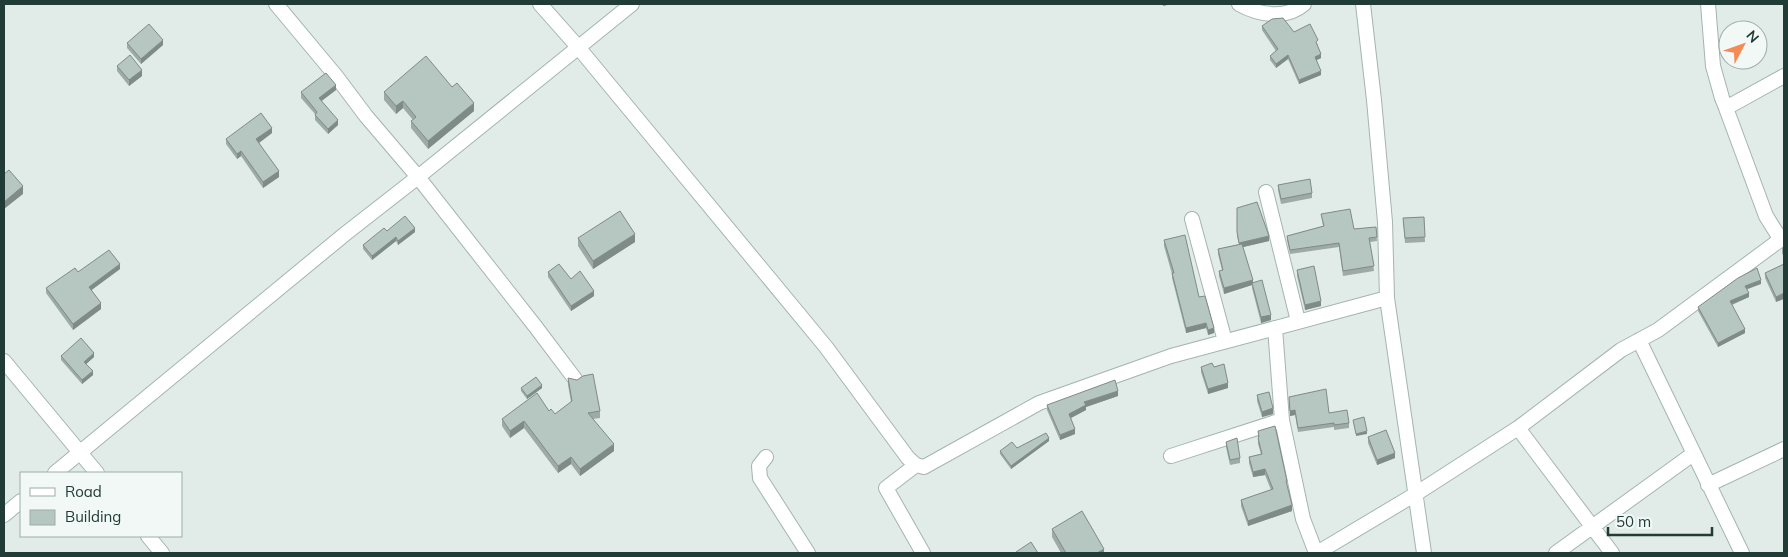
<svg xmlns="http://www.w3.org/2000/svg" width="1788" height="557" viewBox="0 0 1788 557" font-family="Mulish,sans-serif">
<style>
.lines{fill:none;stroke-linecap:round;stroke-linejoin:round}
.minor-casing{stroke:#a4b4af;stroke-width:16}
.minor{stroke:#fff;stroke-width:14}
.wall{fill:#9daaa6}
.shaded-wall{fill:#7f8b87}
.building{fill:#b6c6c1;stroke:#7f8b87}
</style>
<rect width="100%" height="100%" fill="#e1ece8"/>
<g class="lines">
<defs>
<path id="minor" d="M276 4 336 76 366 116 418 177 535 326 575 379
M540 4 578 47 826 347 908 458 916 465 924 467 1039 403 1171 356 1387 298
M1239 4C1259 15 1286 20 1304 4
M1363 4 1374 100 1385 222 1387 298 1424 553
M1708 4 1713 66 1722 98 1726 108
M1266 192 1298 321
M1192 219 1225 341
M1781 240 1766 216 1726 108 1784 76
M1275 328 1282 420 1303 519 1316 553
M1639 340 1742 553
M4 361 97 473
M1518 428 1612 553
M1171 456 1282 420
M766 457 759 466 760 478 808 553
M916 465 886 488 923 553
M55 473 345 234 418 177 632 4
M1708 485 1784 449
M4 515 21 501
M148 536 162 553
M1317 553 1414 495 1518 428 1621 350 1658 330 1784 237
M1556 553 1693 454"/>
</defs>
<use href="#minor" class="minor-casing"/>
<use href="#minor" class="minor"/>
</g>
<path class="wall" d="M1262 26 1294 32 1318 44 1317 45 1321 58 1316 60 1321 75 1299 84 1288 59 1276 68 1270 60V56L1276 51 1262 30Z
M127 43 163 45 141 64 127 48Z
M117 66 142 76 129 86 117 71Z
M452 87 474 111 428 149 411 128V121L413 120 403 108 396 114 384 100V92Z
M336 90 321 101 338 125 328 134 315 120V114L301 98V92Z
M272 133 259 143 279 177 263 188 241 156 237 159 226 144V139Z
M1278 185 1312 193V198L1281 204 1278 190Z
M1237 208 1269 241 1243 247 1253 283 1271 320 1261 323 1252 288V285L1224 294 1219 276V271L1222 270 1218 254V249L1239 244 1237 236Z
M1321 214 1354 229 1376 227 1377 241 1370 242 1374 271 1343 276 1339 247 1290 254 1287 240V236L1323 226Z
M1424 217 1425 242 1405 243 1403 218Z
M387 231 415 232 398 245 396 241 372 260 363 249V245Z
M578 238 635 242 593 269 578 246Z
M1164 240 1199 297 1214 333 1208 335 1206 328 1186 333 1172 278V274L1164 246Z
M1784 247V258L1782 253V248Z
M1784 264 1776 302 1765 278V273Z
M120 269 91 290 101 309 73 330 46 293V288L78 272Z
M1297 270 1321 306 1305 310 1297 276Z
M548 272 594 296 571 311 548 277Z
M1761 284 1747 289 1749 297 1732 305 1745 333 1718 347 1698 311V307Z
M61 356 94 357 86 364 93 375 82 384 61 360Z
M1201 367H1214L1228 388 1208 394 1201 372Z
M568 378 600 411V418L593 419 614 451 580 476 571 464 558 473 524 428 510 438 502 426V419L549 411 555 414 571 402 568 385Z
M521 388H542L527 399 521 391Z
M1257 395 1273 414 1262 417 1257 401Z
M1118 396 1086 407V410L1071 418 1075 434 1060 440 1047 410V405Z
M1289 402 1329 413 1349 423V428L1334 430V427L1298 432 1295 415 1290 416Z
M1258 431 1287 487 1292 511 1248 526 1241 506V500L1271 490 1265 475 1253 477 1249 463V457L1261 454 1258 444Z
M1368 437 1395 458 1377 465 1368 443Z
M1049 441 1011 469 1000 454V451Z
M1226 442 1240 458V463L1230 465 1226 447Z
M1052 529 1104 553H1061L1052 537Z"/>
<path class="shaded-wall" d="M1163 4H1172L1163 6Z
M163 40V45L141 64V59Z
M1321 54V58L1315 61V57Z
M1288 55V59L1276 68V64Z
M142 70V76L129 86V80Z
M1321 71V75L1299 84V80Z
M336 85V90L319 103V98Z
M403 101V108L396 114V106Z
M474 103V111L428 149V141Z
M338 120V125L328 134V129Z
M272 128V133L256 145V139Z
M241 151V156L237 159V154Z
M279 171V177L263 188V182Z
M23 186V194L4 209V202Z
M415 228V232L398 245V241Z
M635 234V242L593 269V261Z
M1269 236V241L1239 248V243Z
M396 237V241L372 260V256Z
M120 264V269L89 292V287Z
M1253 280V285L1252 283V285L1224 294V288Z
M1761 280V284L1745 290V286Z
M594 291V296L571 311V306Z
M1749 293V297L1730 305V301Z
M1784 293V299L1776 302V297Z
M1321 301V306L1305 310V305Z
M101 303V309L73 330V324Z
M1271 315V320L1261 323V317Z
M1206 323V328L1186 333V328Z
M1214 328V333L1208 335V330Z
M1745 329V333L1718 347V343Z
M94 353V357L84 366V362Z
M93 371V375L82 384V380Z
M1228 383V388L1208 394V389Z
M542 385V388L527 399V396Z
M1118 391V396L1086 407V410L1069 419V414L1084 402Z
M1273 408V414L1262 417V412Z
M1295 410V415L1290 416V411Z
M524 421V428L510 438V431Z
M1075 429V434L1060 440V435Z
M1367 431V434L1356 436V434Z
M1049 438V441L1011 469V466Z
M614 444V451L580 476V469Z
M1395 453V458L1377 465V460Z
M571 457V464L558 473V466Z
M1265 469V475L1253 477V472Z
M1292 505V511L1248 526V521Z
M1104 549V553H1097Z"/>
<path class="building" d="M1283 18 1294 32 1310 24 1318 40 1316 42 1321 54 1315 57 1321 71 1299 80 1288 55 1276 64 1270 56 1278 49 1262 26 1272 19Z
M149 24 163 40 141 59 127 43Z
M130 55 142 70 129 80 117 66Z
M426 56 452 87 457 83 474 103 428 141 411 121 416 117 403 101 396 106 384 92Z
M326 73 336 85 319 98 338 120 328 129 315 115 317 112 301 92Z
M261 113 272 128 256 139 279 171 263 182 241 151 237 154 226 139Z
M9 170 23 186 4 202V174Z
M1310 179 1312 193 1281 199 1278 185Z
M1257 202 1269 236 1239 243 1237 232V208Z
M1350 209 1354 229 1376 227 1377 237 1369 238 1374 266 1343 271 1339 243 1290 250 1287 236 1324 226 1321 214Z
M620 211 635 234 593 261 578 238Z
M405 216 415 228 398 241 396 237 372 256 363 245 384 228 387 231Z
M1424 217 1425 237 1405 238 1403 218Z
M1185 235 1199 297 1205 296 1214 328 1208 330 1206 323 1186 328 1172 273H1174L1164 240Z
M1242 244 1253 280 1224 288 1219 271 1223 270 1218 249Z
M109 250 120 264 89 287 101 303 73 324 46 288 75 268 78 272Z
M559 264 571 279 580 271 594 291 571 306 548 272Z
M1784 264V293L1776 297 1765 273Z
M1314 266 1321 301 1305 305 1297 270Z
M1757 268 1761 280 1745 286 1749 293 1730 301 1745 329 1718 343 1698 307 1738 278Z
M1262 280 1271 315 1261 317 1252 283Z
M81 338 94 353 84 362 93 371 82 380 61 356Z
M1212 363 1214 367 1224 364 1228 383 1208 389 1201 367Z
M593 374 600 411 588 413 614 444 580 469 571 457 558 466 524 421 510 431 502 419 537 393 549 411 551 409 555 414 572 401 568 378 577 380 583 376Z
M536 377 542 385 527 396 521 388Z
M1115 380 1118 391 1084 402 1086 405 1069 414 1075 429 1060 435 1047 405Z
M1326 389 1329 413 1347 410 1349 423 1334 425V423L1298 428 1295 410 1290 411 1289 397Z
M1269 392 1273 408 1262 412 1257 395Z
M1364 417 1367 431 1356 434 1353 420Z
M1275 426 1287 481H1286L1292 505 1248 521 1241 500 1273 489 1265 469 1253 472 1249 457 1262 454 1258 438 1259 437 1258 431Z
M1386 430 1395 453 1377 460 1368 437Z
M1046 433 1049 438 1011 466 1000 451 1012 442 1017 448Z
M1237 438 1240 458 1230 460 1226 442Z
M1082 511 1104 549 1097 553H1066L1052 529Z
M1031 542 1038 553H1017L1016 552Z"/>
<rect width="1788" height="557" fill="none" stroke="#213c37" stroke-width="10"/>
<rect x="20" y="472" width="162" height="65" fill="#f1f8f5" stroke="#9eada9"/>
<rect x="30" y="488" width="25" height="8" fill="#ffffff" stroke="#9eada9"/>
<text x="65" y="497" font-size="15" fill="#213c37">Road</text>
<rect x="30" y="510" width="25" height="15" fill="#b6c6c1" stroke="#9eada9"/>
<text x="65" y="522" font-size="15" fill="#213c37">Building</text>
<g transform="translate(1743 45) rotate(49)"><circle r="24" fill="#f1f8f5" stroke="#9eada9"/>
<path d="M0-4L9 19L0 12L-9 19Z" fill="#f48b56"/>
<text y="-8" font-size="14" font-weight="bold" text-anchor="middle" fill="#213c37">N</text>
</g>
<path d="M1608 527v8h104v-8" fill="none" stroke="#213c37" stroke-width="2.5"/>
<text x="1616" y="527" font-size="15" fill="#213c37" stroke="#f1f8f5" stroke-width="4" paint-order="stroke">50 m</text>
</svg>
